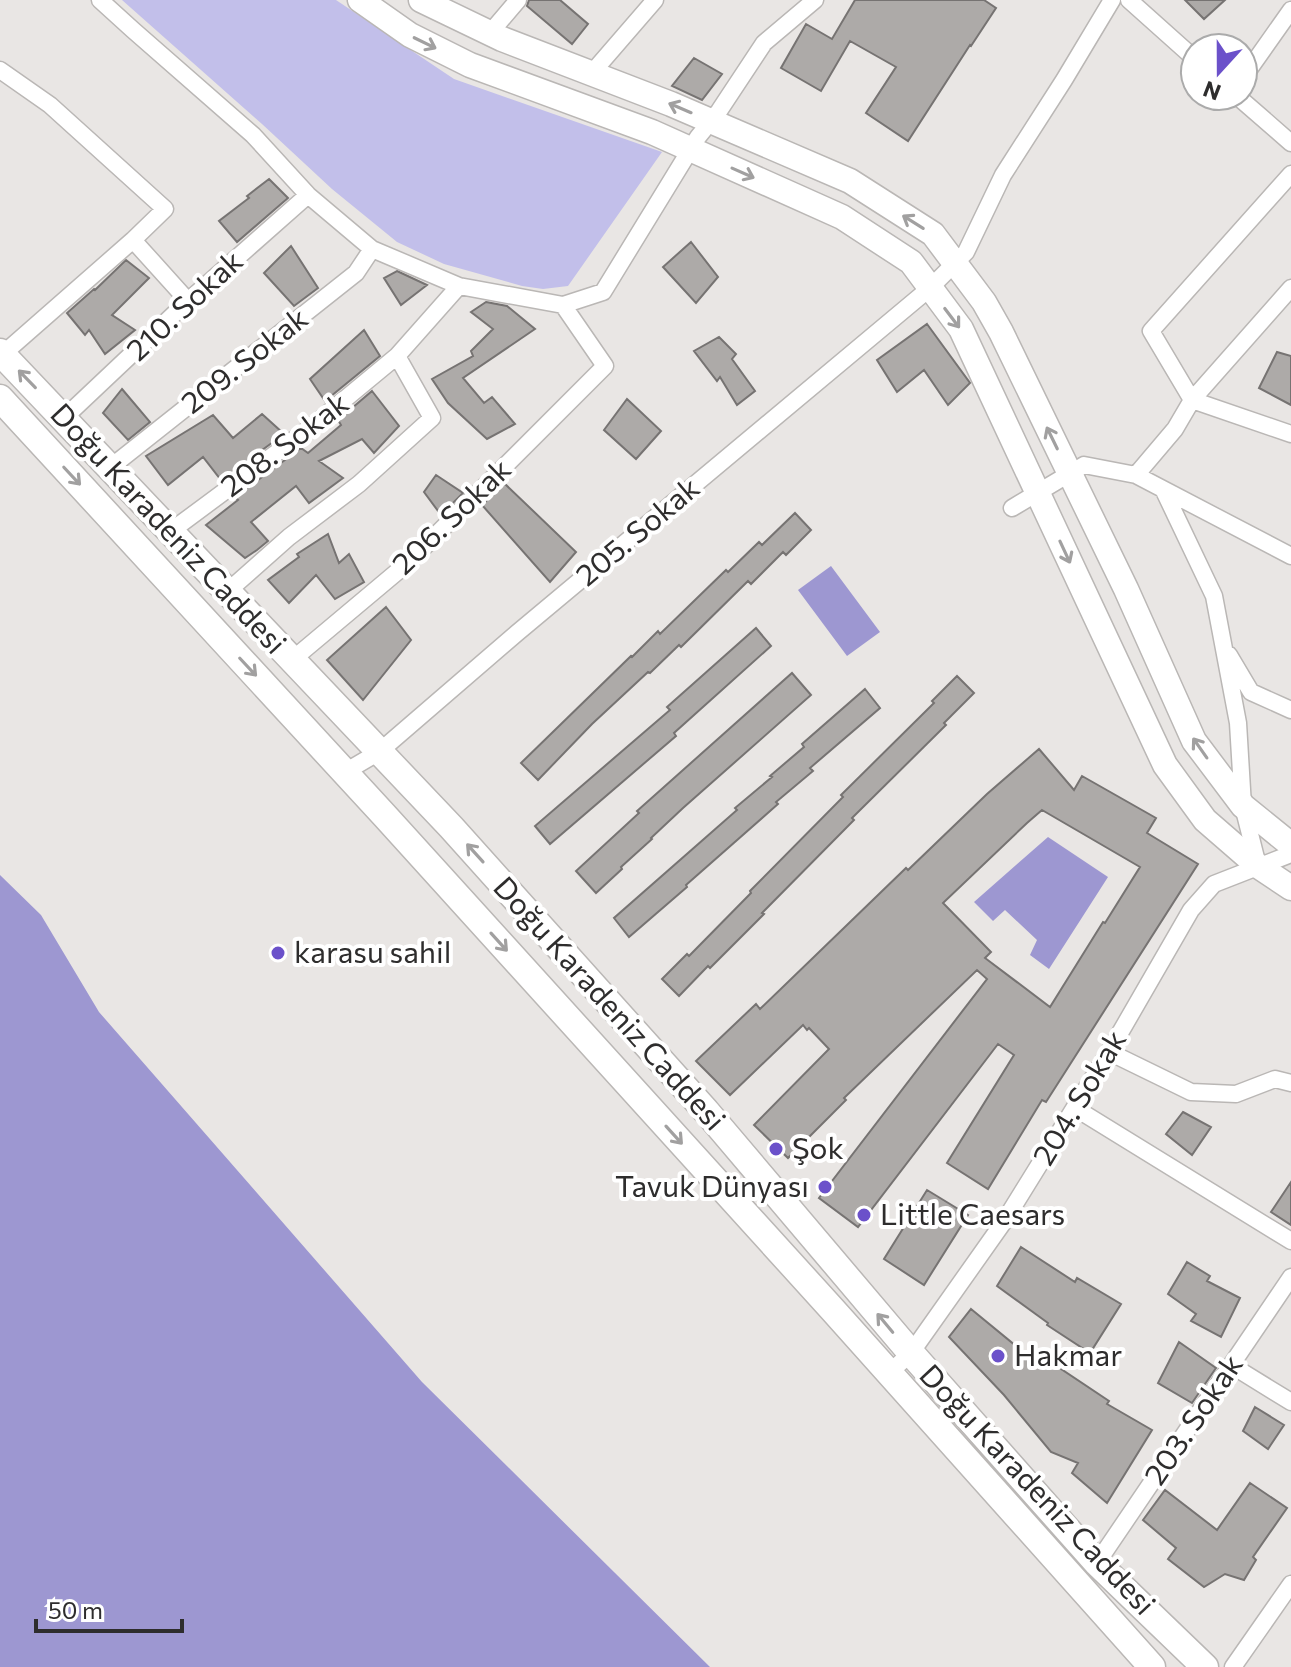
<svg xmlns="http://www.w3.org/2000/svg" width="1291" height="1667" viewBox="0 0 1291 1667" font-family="Commissioner,sans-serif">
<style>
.green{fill:#c2bfea}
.water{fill:#9d97d1}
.building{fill:#adaaa8;stroke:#767372;stroke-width:2;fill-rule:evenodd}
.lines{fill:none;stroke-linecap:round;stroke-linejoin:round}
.street-casing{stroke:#bab7b5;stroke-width:19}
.secondary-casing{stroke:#bab7b5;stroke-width:27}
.primary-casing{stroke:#bab7b5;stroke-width:29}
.street{stroke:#fff;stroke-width:16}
.secondary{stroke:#fff;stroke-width:24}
.primary{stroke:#fff;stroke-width:26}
.oneway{stroke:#a1a0a0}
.poi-dot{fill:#6b51ca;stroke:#fff;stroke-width:3}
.labels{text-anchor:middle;stroke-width:8;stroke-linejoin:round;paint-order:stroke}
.street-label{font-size:30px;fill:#2e2d2d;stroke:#fff}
.poi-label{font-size:30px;fill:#2e2d2d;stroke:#fff;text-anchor:start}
</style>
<rect width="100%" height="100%" fill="#e9e6e4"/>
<path class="green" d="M122 0H336L454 79 662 152 568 286 543 289 522 286 444 264 397 242 332 189 262 124Z"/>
<path class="water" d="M831 566 880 632 847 656 798 590Z
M1048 837 1108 877 1049 969 1030 955 1037 940 1005 910 993 921 974 902Z
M0 875 41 915 99 1012 422 1382 710 1667H0Z"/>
<path class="building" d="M529 0H560L588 24 572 44 527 6Z
M855 0H984L996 8 971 46 970 45 908 141 866 113 896 67 850 41 821 91 781 68 806 24 832 39Z
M1185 0H1225L1204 19Z
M694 58 722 74 702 100 672 86Z
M269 179 288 198 237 242 219 221 249 198 247 196Z
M691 242 718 277 696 303 663 267Z
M291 246 318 288 294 306 264 273Z
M126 260 149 278 112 315 135 330 105 354 89 330 85 335 67 313 94 289 95 290Z
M397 271 427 285 401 305 384 278Z
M486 302 507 306 535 329 463 378 484 403 492 397 515 424 487 439 448 403 432 379 473 356 471 351 493 329 471 312Z
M927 324 970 383 948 405 924 370 897 392 877 360Z
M364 330 380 356 325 401 310 379Z
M719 337 736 354 732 359 755 391 737 405 720 377 717 381 694 351Z
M1277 352 1291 356V405L1259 388Z
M122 389 150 422 128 440 103 413Z
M372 391 399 426 374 453 362 439 319 461 343 478 309 503 296 486 251 522 268 541 257 550 245 558 206 525 238 500 235 497 301 448 308 453 341 425 338 420Z
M627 399 661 431 636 459 604 430Z
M262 414 284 434 221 480 203 457 168 485 146 456 213 415 233 438Z
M436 475 463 493 441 515 424 492Z
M504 483 576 552 550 582 482 505Z
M795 513 811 530 786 555 783 552 751 584 748 581 681 647 679 645 650 673 648 672 592 724 538 780 521 763 631 656 632 657 658 631 660 634 726 570 728 572 759 542 762 545Z
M328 534 339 563 349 554 364 582 335 599 316 575 289 603 268 580 299 557 297 554Z
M386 607 411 640 363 700 327 660Z
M756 628 771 646 674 733 676 736 550 844 535 826 670 710 667 707Z
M792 673 811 695 683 808 651 838 652 839 621 867 622 869 596 893 576 871 639 813 637 811Z
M957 676 974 693 944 723 946 725 852 818 854 820 762 913 764 914 710 968 708 966 679 996 662 979 687 954 689 956 751 893 750 891 843 797 841 795 934 703 932 701Z
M865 689 880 708 810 768 813 771 776 802 778 804 686 885 687 887 629 937 614 918 737 810 735 808 772 777 770 776 804 747 802 744Z
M1039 749 1074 790 1082 776 1156 818 1147 833 1198 864 1046 1102 1042 1100 988 1189 947 1163 1014 1055 998 1044 858 1227 819 1198 987 979 977 970 844 1098 846 1100 788 1158 754 1125 829 1049 809 1028 807 1030 803 1025 730 1095 696 1061 756 1004 760 1009 906 868 908 870 987 794ZM1042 810 1140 867 1105 923 1103 922 1050 1007 985 958 991 952 943 903 1027 823Z
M1183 1112 1211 1127 1192 1155 1166 1134Z
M1291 1182V1225L1271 1212Z
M927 1190 968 1215 924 1285 884 1259Z
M1021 1247 1075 1282 1077 1278 1121 1304 1090 1353 1047 1325 1048 1323 997 1286Z
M1187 1262 1210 1276 1207 1281 1240 1298 1221 1337 1191 1321 1196 1314 1168 1294Z
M971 1309 1027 1355 1031 1349 1109 1401 1107 1404 1152 1430 1107 1503 1072 1473 1078 1463 1051 1452 1004 1395 949 1337Z
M1179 1342 1216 1368 1192 1403 1158 1383Z
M1255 1407 1284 1425 1268 1449 1243 1431Z
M1250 1483 1287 1508 1253 1557 1256 1560 1244 1580 1225 1574 1204 1587 1168 1559 1176 1548 1143 1520 1165 1490 1217 1530Z"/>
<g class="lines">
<defs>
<path id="street" d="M100 0 133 30 253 135 308 195 372 249 459 286 563 305 603 292 698 137 719 111 764 43 815 0
M1129 0 1195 59
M490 33 518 0
M0 70 50 105 165 209 133 240 188 301
M591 74 655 0
M1243 78 1291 10
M1237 96 1291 143
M1291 288 1192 400 1291 434
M3 354 133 240
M64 418 188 301 308 195
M111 467 356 273 372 249
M1136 475 1175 429 1192 400 1151 331 1291 174
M1164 491 1214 596 1238 723 1243 806 1258 866
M1012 508 1084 465 1136 475 1291 556
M171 531 310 428 397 356
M228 591 289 537 359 484 432 418 397 356 459 286
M1229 655 1251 692 1291 710
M292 660 410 561 605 366 563 305
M345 772 379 752 517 633 930 288 966 252 1003 175 1064 80 1112 0
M1109 1052 1191 1092 1236 1094 1275 1079 1291 1083
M1075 1108 1291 1241
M1231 1365 1291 1402
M889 1373 911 1353 1005 1220 1109 1052 1191 910 1214 884 1291 854
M1097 1563 1291 1277
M1233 1667 1291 1584"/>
<path id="secondary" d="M360 0 410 35 470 65 652 132 842 217 911 262 961 329 1165 765 1205 820 1258 866 1291 888
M421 0 502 39 671 104 850 181 933 234 984 302 1001 332 1126 589 1194 741 1243 806 1291 845"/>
<path id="primary" d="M0 352 451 827 706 1111 911 1353 1097 1563 1205 1667
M0 398 385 816 832 1309 1152 1667"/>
</defs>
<use href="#street" class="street-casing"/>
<use href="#secondary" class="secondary-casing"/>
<use href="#primary" class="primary-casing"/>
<use href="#street" class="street"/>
<use href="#secondary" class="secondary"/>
<use href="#primary" class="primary"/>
</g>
<defs><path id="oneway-shaft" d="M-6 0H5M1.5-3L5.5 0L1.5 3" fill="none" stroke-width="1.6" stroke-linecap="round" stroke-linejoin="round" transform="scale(2)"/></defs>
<g class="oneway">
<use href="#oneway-shaft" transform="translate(425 43) rotate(26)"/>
<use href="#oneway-shaft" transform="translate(680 108) rotate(-157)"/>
<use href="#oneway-shaft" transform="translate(743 173) rotate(24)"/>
<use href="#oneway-shaft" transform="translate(913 222) rotate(-148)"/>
<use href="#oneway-shaft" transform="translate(952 318) rotate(53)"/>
<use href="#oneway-shaft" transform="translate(27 379) rotate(-134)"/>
<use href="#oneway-shaft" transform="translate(1052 438) rotate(-116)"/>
<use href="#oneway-shaft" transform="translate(72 476) rotate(47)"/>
<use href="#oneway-shaft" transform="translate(1065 552) rotate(65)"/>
<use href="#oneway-shaft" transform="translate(248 667) rotate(47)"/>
<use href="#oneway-shaft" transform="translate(1200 748) rotate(-125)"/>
<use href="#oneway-shaft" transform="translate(475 853) rotate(-132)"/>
<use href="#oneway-shaft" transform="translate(499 942) rotate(48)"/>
<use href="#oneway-shaft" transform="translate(674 1135) rotate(48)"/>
<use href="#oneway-shaft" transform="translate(885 1323) rotate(-130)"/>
</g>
<g class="poi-dot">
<circle cx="278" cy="953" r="8"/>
<circle cx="776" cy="1149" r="8"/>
<circle cx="825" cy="1187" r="8"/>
<circle cx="864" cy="1215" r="8"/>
<circle cx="998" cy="1356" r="8"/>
</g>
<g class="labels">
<g class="street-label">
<text transform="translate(185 306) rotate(-43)" y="10">210. Sokak</text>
<text transform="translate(245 361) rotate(-38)" y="10">209. Sokak</text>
<text transform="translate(285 445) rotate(-37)" y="10">208. Sokak</text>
<text transform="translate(452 517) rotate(-44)" y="10">206. Sokak</text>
<text transform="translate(168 529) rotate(47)" y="10">Doğu Karadeniz Caddesi</text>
<text transform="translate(638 532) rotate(-40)" y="10">205. Sokak</text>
<text transform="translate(609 1004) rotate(48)" y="10">Doğu Karadeniz Caddesi</text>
<text transform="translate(1080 1098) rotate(-59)" y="10">204. Sokak</text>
<text transform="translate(1194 1420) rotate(-56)" y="10">203. Sokak</text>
<text transform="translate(1037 1490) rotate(47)" y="10">Doğu Karadeniz Caddesi</text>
</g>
<g class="poi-label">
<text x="294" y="963">karasu sahil</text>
<text x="792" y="1159">Şok</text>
<text x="809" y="1197" text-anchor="end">Tavuk Dünyası</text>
<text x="880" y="1225">Little Caesars</text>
<text x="1014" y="1366">Hakmar</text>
</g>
</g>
<g transform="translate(1219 72) rotate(201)"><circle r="38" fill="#ffffff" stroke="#ababab" stroke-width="2"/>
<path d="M0-6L14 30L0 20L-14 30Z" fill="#6b51ca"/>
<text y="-12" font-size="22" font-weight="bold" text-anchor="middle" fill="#2e2d2d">N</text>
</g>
<path d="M36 1619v12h146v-12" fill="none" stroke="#2e2d2d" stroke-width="4"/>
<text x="48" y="1619" font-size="24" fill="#2e2d2d" stroke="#ffffff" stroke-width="6" paint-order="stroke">50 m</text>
</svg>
